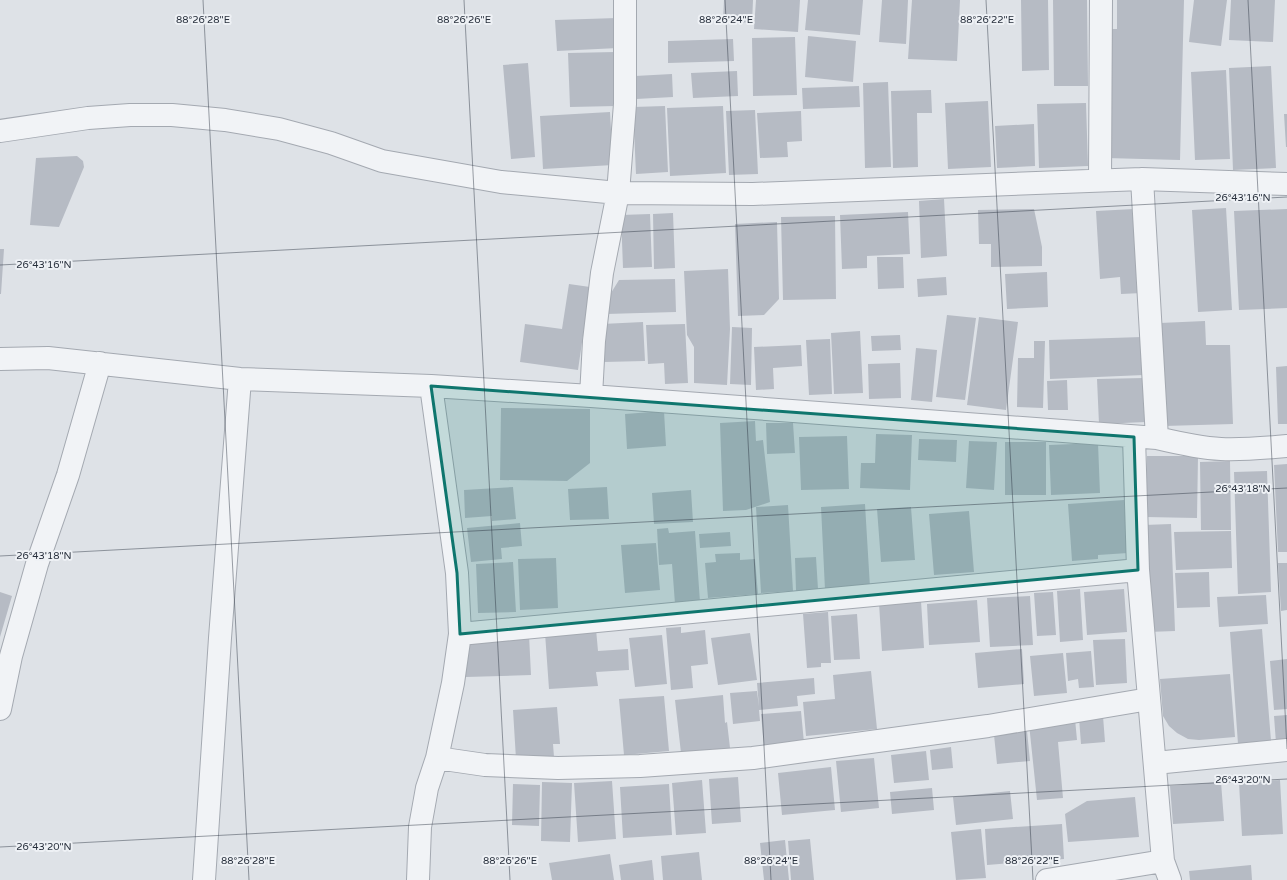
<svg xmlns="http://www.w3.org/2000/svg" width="1287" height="880" viewBox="0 0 1287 880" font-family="'Varela Round',sans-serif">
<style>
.building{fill:#b6bbc4}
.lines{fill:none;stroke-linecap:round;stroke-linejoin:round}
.minor-casing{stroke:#a4a9b1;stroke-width:24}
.minor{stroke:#f1f3f6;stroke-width:22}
.marked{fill:#0f766e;fill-opacity:0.2;stroke:#0f766e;stroke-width:3;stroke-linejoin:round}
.ticks{fill:none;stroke:#28303d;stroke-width:1;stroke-opacity:0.45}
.ticks-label{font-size:10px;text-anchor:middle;fill:#28303d;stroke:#eef1f5;stroke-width:4;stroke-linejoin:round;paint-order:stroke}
</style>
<rect width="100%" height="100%" fill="#dee2e7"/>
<path class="building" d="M724 0H753L752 23 723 21Z
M756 0H800L798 32 754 29Z
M808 0H863L860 35 805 30Z
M882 0H908L906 44 879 42Z
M912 0H960L957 61 908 59Z
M1021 0H1048L1049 70 1022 71Z
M1053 0H1087L1088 86H1054Z
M1117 0H1184L1180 160 1106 158 1110 29H1117Z
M1194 0H1227L1221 46 1189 42Z
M1231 0H1275L1273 42 1229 40Z
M617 18 618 48 557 51 555 20Z
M808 36 856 41 853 82 805 77Z
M795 37 797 95 753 96 752 38Z
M733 39 734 61 668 63V41Z
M615 52 616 106 570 107 568 53Z
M528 63 535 157 511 159 503 65Z
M1271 66 1276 168 1233 170 1229 68Z
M1226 70 1230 159 1195 160 1191 72Z
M737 71 738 96 693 98 691 73Z
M672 74 673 97 636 99 635 76Z
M888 82 891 167 865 168 863 83Z
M859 86 860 107 803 109 802 88Z
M931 90 932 113H917L918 167 893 168 891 91Z
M988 101 991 167 948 169 945 103Z
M1086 103 1088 166 1039 168 1037 104Z
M665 106 668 172 636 174 633 107Z
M723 106 726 173 670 176 667 108Z
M755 110 758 174 729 175 726 111Z
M801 111 802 141 787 142 788 157 760 158 757 113Z
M610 112 613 165 543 169 540 116Z
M1284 114H1287V147H1286Z
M1034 124 1035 166 997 168 995 126Z
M77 156 83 161 84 167 59 227 30 225 36 158Z
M944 199 947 256 921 258 919 201Z
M1226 208 1232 310 1198 312 1192 210Z
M1034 209 1042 247V266L991 267V244H979L978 210Z
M1134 209 1142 293 1121 294 1120 277 1100 279 1096 211Z
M1287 209V308L1239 310 1234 211Z
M908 212 910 254 867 256V268L842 269 840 215Z
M673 213 675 268 654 269 653 214Z
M650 214 652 267 623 268 621 215Z
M835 216 836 299 783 300 781 217Z
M777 222 779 299 764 315 738 316 735 224Z
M0 249H4L1 294H0Z
M877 257H903L904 288 878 289Z
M728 269 730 329 727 385 694 383V347L687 335 684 271Z
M1047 272 1048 307 1007 309 1005 274Z
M946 277 947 295 918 297 917 279Z
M675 279 676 312 606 314 605 293H611L619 280Z
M569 284 590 287 578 370 520 362 525 324 562 329Z
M947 315 976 318 965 400 936 397Z
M979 317 1018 322 1006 410 967 405Z
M1205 321 1206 345H1230L1233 424 1164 426 1160 323Z
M643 322 645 361 604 362 602 324Z
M685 324 688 383 665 384 664 363 648 364 646 325Z
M732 327 752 328 751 385 730 384Z
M860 331 863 393 834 394 831 333Z
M900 335 901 350 872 351 871 336Z
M1142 337 1144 375 1050 379 1049 340Z
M830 339 832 394 809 395 806 340Z
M1034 341H1045L1043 408 1017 407 1018 358H1034Z
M801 345 802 366 773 368 774 389 756 390 754 347Z
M916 348 937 350 932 402 911 400Z
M900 363 901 398 869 399 868 364Z
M1287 366V424H1278L1276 367Z
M1144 378 1146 422 1099 424 1097 379Z
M1067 380 1068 410H1048L1047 381Z
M501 408 590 409V463L567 481 500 480Z
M664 411 666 446 627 449 625 414Z
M755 421 756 441 763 440 770 502 746 510 723 511 720 423Z
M766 423H793L795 453 767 454Z
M876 434 912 435 910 490 860 488 861 463H875Z
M847 436 849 489 801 490 799 437Z
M919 439 957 440 956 462 918 460Z
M969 441 997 442 994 490 966 488Z
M1005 442H1046V495H1005Z
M1098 443 1100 493 1051 495 1049 445Z
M1147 456H1198L1197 518 1146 517Z
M1230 461 1231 530H1201L1200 462Z
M1287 464V552H1278L1274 465Z
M1267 471 1271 592 1238 594 1234 472Z
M513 487 516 519 492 521V516L465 518 464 490Z
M607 487 609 519 570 520 568 489Z
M691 490 693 522 654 524 652 493Z
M1124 500 1128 553 1098 555V559L1072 561 1068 504Z
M865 504 870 587 825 590 821 507Z
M788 505 793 591 761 593 756 507Z
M911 507 915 560 881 562 877 509Z
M969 511 974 572 934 575 929 514Z
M520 523 522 546 501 548 502 559 471 562 467 528Z
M1171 524 1175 631 1148 632 1144 525Z
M668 528 669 533 695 531 700 602 675 604 672 564 659 565 657 529Z
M1231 531 1232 568 1176 570 1174 532Z
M730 532 731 546 700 548 699 534Z
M656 543 660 590 625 593 621 545Z
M740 553V560L755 559 758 594 708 598 705 563 716 562 715 554Z
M816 557 818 589 796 591 795 558Z
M556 558 558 608 520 610 518 559Z
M513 562 516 612 478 613 476 564Z
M1278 563H1287V610L1281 611Z
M1209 572 1210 607 1177 608 1175 573Z
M1080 589 1083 640 1060 642 1057 591Z
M1124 589 1127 632 1087 635 1084 592Z
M0 592 12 596 0 637Z
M1053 592 1056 635 1037 636 1034 593Z
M1266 595 1268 624 1219 627 1217 597Z
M1030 596 1033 645 990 647 987 598Z
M977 600 980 642 929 645 927 604Z
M921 601 924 648 882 651 879 603Z
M828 612 831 663H821V667L807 668 803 614Z
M857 614 860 659 834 660 831 616Z
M681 627V633L705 630 708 664 691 666 693 688 671 690 666 628Z
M596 629 598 651 628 649 629 670 596 672 598 686 549 689 545 633Z
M1262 629 1271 741 1238 744 1230 632Z
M750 633 757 680 718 685 711 638Z
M529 635 531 675 466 677 464 638Z
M662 635 667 684 635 687 629 638Z
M1125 639 1127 683 1096 685 1093 640Z
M1022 649 1024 684 978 688 975 653Z
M1091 651 1094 687 1079 688 1078 679 1068 681 1066 653Z
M1063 653 1067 693 1034 696 1030 656Z
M1287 659V709L1274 710 1270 661Z
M871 671 877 729 806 736 803 702 835 699 833 675Z
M1230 674 1235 737 1199 740 1188 739 1177 733 1169 726 1163 716 1160 679Z
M814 678 815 694 797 696 798 706 759 710 760 721 733 724 730 693 757 691 759 707 757 683Z
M723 695 725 723 727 722 730 748 681 753 675 700Z
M664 696 669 751 624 755 619 699Z
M557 707 560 744H553L554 757 516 759 513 710Z
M801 711 804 743 764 747 761 714Z
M1287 715V743H1276L1274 716Z
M1103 716 1105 742 1081 744 1079 718Z
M1075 719 1077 740 1058 742 1063 798 1037 800 1029 724Z
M1027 731 1030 761 997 764 994 735Z
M951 747 953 768 932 770 930 750Z
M926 751 929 780 894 783 891 755Z
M874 758 879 808 841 812 836 761Z
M831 767 835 810 782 815 778 773Z
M738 777 741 822 712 824 709 779Z
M702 780 706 833 676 835 672 783Z
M1280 780 1283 834 1242 836 1239 783Z
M612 781 616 839 578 842 574 783Z
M542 782 572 783 570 842 541 841Z
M1221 782 1224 821 1173 824 1170 786Z
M513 784 540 785 539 826 512 825Z
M669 784 672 835 623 838 620 787Z
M932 788 934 810 892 814 890 792Z
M1010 791 1013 819 956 825 953 797Z
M1135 797 1139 837 1068 842 1065 814 1087 801Z
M1062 824 1064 859 987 865 985 829Z
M981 829 986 878 956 880 951 832Z
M810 839 814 880H791L788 841Z
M785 840 789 880H764L760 843Z
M699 852 702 880H663L661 856Z
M610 854 614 880H552L549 863Z
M652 860 654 880H621L619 865Z
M1251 865 1252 880H1190L1189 871Z"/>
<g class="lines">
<defs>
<path id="minor" d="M0 131 88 118 130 115H172L225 120 279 129 331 143 382 161 501 182 618 193 753 194 1142 179 1287 184
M1142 179 1157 438
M1100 180 1101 0
M0 359 48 358 240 379 431 386 591 396 1157 438C1178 443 1200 448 1221 449 1243 450 1265 448 1287 446
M591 396 594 341 602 273 618 193 625 104V0
M1134 437 1138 570 1163 861 1170 880
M460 634 1138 570
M0 709 11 656 37 564 68 475 100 363
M437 758 485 765 558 768 640 766 753 758 988 726 1149 699
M1155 763 1287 750
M204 880 220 638 240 379
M418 880 420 827 427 788 437 758 453 683 460 634 457 573 431 386
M1047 880 1163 861"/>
</defs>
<use href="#minor" class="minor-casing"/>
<use href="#minor" class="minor"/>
</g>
<path class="marked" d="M431 386 1134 437 1138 570 460 634 457 573Z"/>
<path class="ticks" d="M203 0 249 880M464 0 510 880M725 0 771 880M986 0 1033 880M1248 0 1287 749M0 265 1287 197M0 556 1287 488M0 847 1287 779"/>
<g class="ticks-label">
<text x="203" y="23">88°26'28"E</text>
<text x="464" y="23">88°26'26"E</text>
<text x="726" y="23">88°26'24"E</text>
<text x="987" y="23">88°26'22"E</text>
<text x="1243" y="201">26°43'16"N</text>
<text x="44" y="268">26°43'16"N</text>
<text x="1243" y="492">26°43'18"N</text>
<text x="44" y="559">26°43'18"N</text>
<text x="1243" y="783">26°43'20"N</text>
<text x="44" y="850">26°43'20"N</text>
<text x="248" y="864">88°26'28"E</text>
<text x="510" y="864">88°26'26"E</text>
<text x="771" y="864">88°26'24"E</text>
<text x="1032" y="864">88°26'22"E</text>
</g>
</svg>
